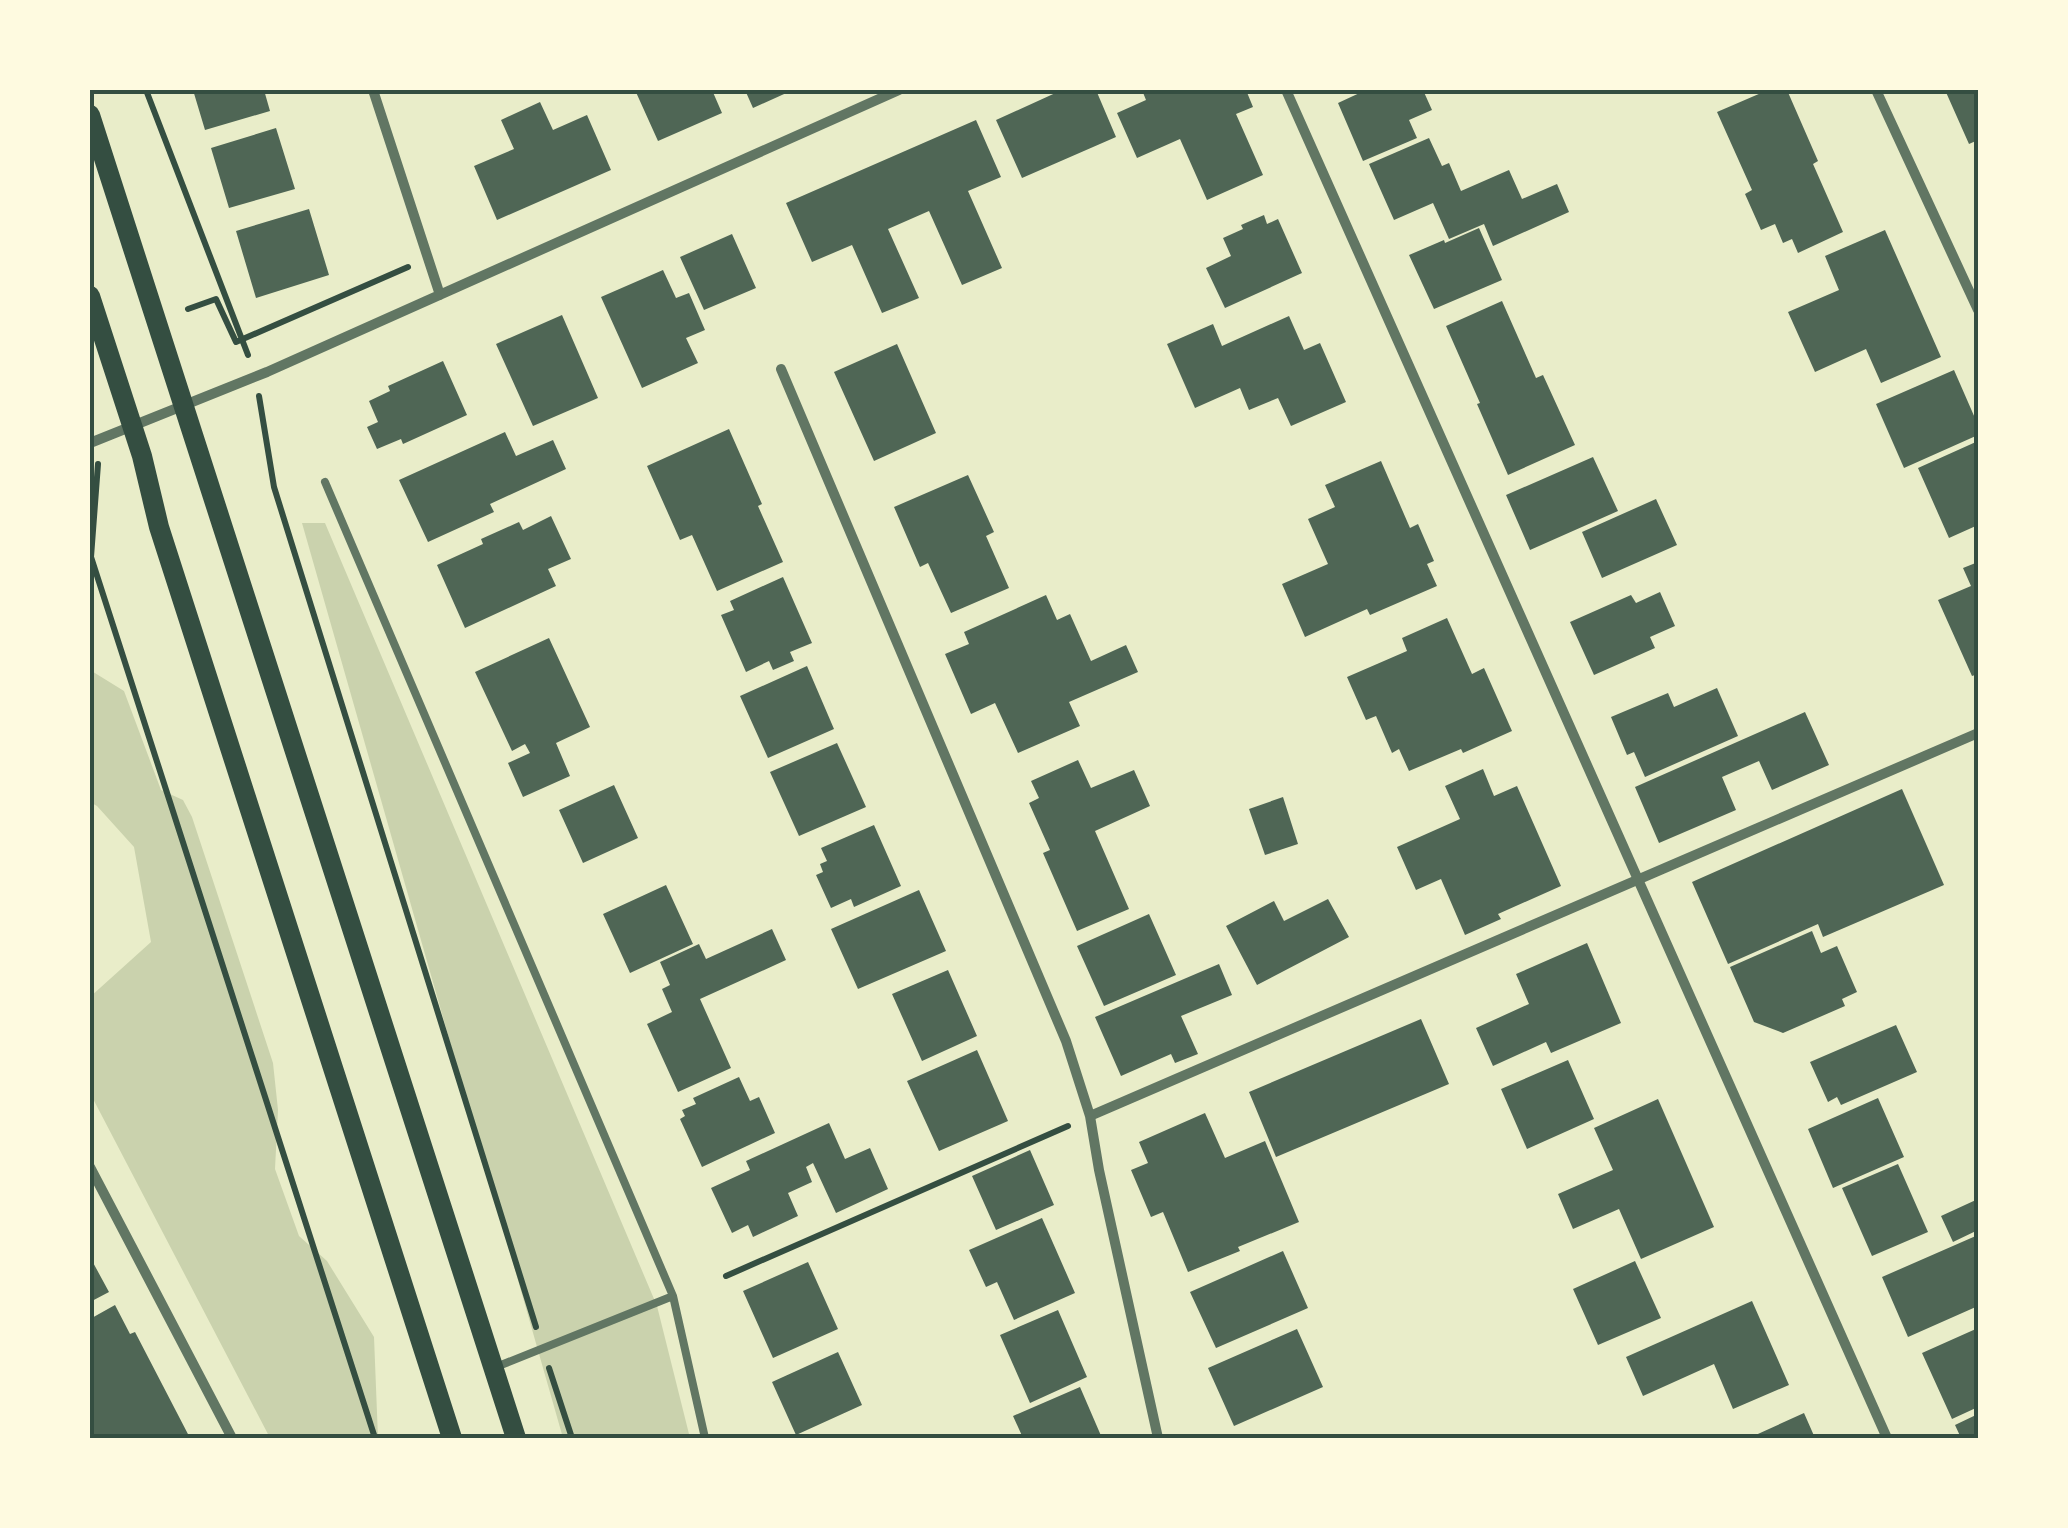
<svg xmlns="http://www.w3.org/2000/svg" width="2068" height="1528" viewBox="0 0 2068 1528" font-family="'Work Sans',sans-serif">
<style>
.green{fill:#cad2ad}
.building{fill:#4f6655}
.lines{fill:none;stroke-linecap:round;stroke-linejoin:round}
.path{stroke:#344e41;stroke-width:6}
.service{stroke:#617663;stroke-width:8}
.minor{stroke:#617663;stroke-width:10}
.secondary{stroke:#344e41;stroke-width:20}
.neatline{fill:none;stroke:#344e41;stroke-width:4}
</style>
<rect width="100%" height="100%" fill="#e9edc9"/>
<path class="green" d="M302 523H325L657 1306 690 1438H563Z
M90 670 124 691 161 790 183 800 192 817 273 1063 278 1110 275 1169 299 1236 327 1261 374 1337 378 1438H270L90 1093V997L151 942 134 847 97 806 90 802Z"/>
<path class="building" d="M193 90H264L270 111 205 130Z
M635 90H712L722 113 658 141Z
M745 90H793L753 108Z
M1062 90H1096L1116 137 1022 178 996 120Z
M1142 90H1246L1253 107 1236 114 1263 175 1207 200 1180 139 1137 158 1117 113 1146 100Z
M1366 90H1423L1432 110 1409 120 1417 138 1363 161 1338 103Z
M1768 90H1787L1818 161 1813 164 1843 232 1798 253 1792 239 1783 243 1775 224 1761 230 1745 194 1752 190 1717 112Z
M1945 90H1978V140L1969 144Z
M540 102 553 130 587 115 611 170 497 220 474 166 514 149 501 120Z
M976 120 1001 177 968 191 1002 268 962 285 929 211 888 229 919 298 882 313 852 245 812 262 786 203Z
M276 128 295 189 229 208 211 148Z
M1429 138 1442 166 1449 163 1461 191 1509 170 1522 199 1557 184 1569 212 1493 246 1484 224 1449 239 1433 203 1394 220 1369 164Z
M309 209 329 275 256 298 236 231Z
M1264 215 1267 224 1278 219 1302 273 1225 308 1206 268 1231 256 1223 238 1243 229 1241 225Z
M1479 228 1502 280 1434 309 1409 255 1444 240 1445 243Z
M1885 230 1941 357 1881 383 1866 349 1815 372 1788 312 1839 290 1825 256Z
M732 234 756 288 704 310 680 257Z
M663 270 676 298 689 293 705 330 686 338 698 363 642 388 601 297Z
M1502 301 1536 378 1543 375 1575 445 1508 475 1477 404 1480 403 1446 326Z
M562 315 598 398 533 426 496 344Z
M1289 316 1304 350 1320 343 1346 402 1291 426 1278 398 1249 410 1240 388 1195 408 1167 344 1213 324 1222 346Z
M897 344 936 433 874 461 834 372Z
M443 361 467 415 403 444 401 439 377 449 367 427 378 422 369 401 390 391 388 386Z
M1954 370 1978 425V435L1904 468 1876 404Z
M729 429 762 504 758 506 783 562 717 591 692 535 680 540 647 466Z
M505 432 516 456 553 440 566 469 490 504 494 512 428 542 399 480Z
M1978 441V525L1949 538 1918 468Z
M1593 457 1618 511 1530 550 1506 495Z
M1381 461 1410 528 1418 524 1434 561 1427 564 1437 586 1370 615 1367 609 1305 637 1282 584 1328 564 1308 519 1335 507 1325 485Z
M968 475 994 532 986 536 1009 588 951 613 928 563 920 567 894 507Z
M1656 499 1677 545 1602 578 1582 532Z
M551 516 571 559 548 569 556 586 465 628 437 565 483 544 481 539 519 522 523 530Z
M1978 562V674L1972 676 1938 600 1971 586 1963 568Z
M783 577 812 643 790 652 794 661 773 670 769 661 746 672 721 615 734 610 730 601Z
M1660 592 1675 626 1650 637 1655 648 1594 675 1570 622 1631 595 1636 603Z
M1046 595 1057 620 1070 614 1091 661 1126 645 1138 672 1069 702 1080 726 1018 753 995 703 971 714 945 654 969 644 964 632Z
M1447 618 1472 674 1484 668 1512 731 1463 753 1461 749 1409 771 1399 749 1392 753 1376 716 1366 720 1347 677 1407 651 1402 638Z
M549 638 590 727 556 743 570 776 523 797 508 763 530 753 525 744 512 751 475 672Z
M807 666 834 729 768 758 740 696Z
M1717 688 1738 736 1645 777 1634 752 1627 755 1611 717 1668 693 1674 707Z
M1805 712 1829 765 1772 790 1759 761 1722 777 1736 810 1659 843 1635 787Z
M837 743 866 807 799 836 770 772Z
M1078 760 1091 788 1134 770 1150 806 1095 831 1129 909 1077 931 1043 853 1050 850 1029 803 1039 798 1031 781Z
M1483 769 1494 796 1517 786 1561 886 1498 914 1501 919 1465 935 1441 879 1416 890 1397 847 1460 819 1445 786Z
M614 785 638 838 583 863 559 810Z
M1902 789 1944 885 1823 937 1818 924 1728 964 1692 882Z
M1283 797 1298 844 1265 855 1249 809Z
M874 825 901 886 854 907 851 899 831 908 816 875 823 872 820 864 827 861 821 848Z
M666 885 693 944 630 973 603 914Z
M919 890 946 951 858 989 831 929Z
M1328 899 1349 937 1257 985 1226 926 1274 901 1284 921Z
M1149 914 1176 975 1104 1006 1077 946Z
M772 929 786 960 700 999 731 1068 678 1092 647 1024 672 1012 662 989 670 985 660 962 699 944 706 959Z
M1812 931 1821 953 1837 946 1857 992 1842 999 1845 1006 1783 1033 1754 1022 1730 967Z
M1587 943 1621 1023 1551 1053 1546 1042 1493 1066 1476 1028 1529 1004 1516 974Z
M1219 964 1232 995 1181 1016 1198 1054 1175 1063 1171 1054 1121 1076 1095 1017Z
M948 970 977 1036 922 1061 892 994Z
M1421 1019 1449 1084 1276 1157 1249 1092Z
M1896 1025 1917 1072 1841 1105 1837 1097 1828 1102 1810 1062Z
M977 1050 1008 1121 939 1151 907 1081Z
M1568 1060 1594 1119 1527 1149 1501 1089Z
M739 1077 750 1101 759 1097 775 1133 702 1167 680 1119 685 1116 682 1110 696 1104 693 1098Z
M1878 1098 1904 1157 1833 1188 1808 1129Z
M1658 1099 1714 1227 1641 1259 1619 1209 1573 1229 1558 1194 1613 1170 1594 1128Z
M1205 1113 1225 1158 1265 1141 1299 1222 1238 1247 1240 1251 1188 1272 1163 1212 1151 1217 1131 1170 1148 1163 1139 1142Z
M829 1123 845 1159 870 1148 888 1189 836 1213 813 1163 806 1167 812 1182 788 1193 798 1216 753 1237 748 1225 732 1233 711 1188 750 1170 746 1161Z
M1030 1150 1054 1205 996 1230 972 1176Z
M1898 1164 1928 1232 1872 1256 1842 1188Z
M1978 1199V1230L1953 1242 1941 1216Z
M1042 1218 1075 1293 1014 1320 997 1282 986 1287 969 1250Z
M1978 1235V1306L1908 1337 1882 1277Z
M1283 1251 1308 1308 1216 1348 1190 1292Z
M90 1257 109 1292 90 1302Z
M1635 1261 1661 1318 1598 1345 1573 1289Z
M808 1262 838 1329 773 1358 743 1291Z
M1752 1301 1789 1385 1733 1409 1714 1364 1643 1396 1626 1357Z
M115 1305 130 1334 135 1332 190 1438H90V1319Z
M1058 1310 1087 1377 1030 1403 1000 1335Z
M1978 1328V1407L1952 1419 1922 1353Z
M1297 1329 1323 1387 1234 1426 1208 1368Z
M838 1352 862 1405 796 1435 772 1382Z
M1080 1387 1102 1438H1023L1013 1416Z
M1804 1413 1815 1438H1749Z
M1978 1414V1438H1961L1955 1425Z"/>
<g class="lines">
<path class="path" d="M146 90 248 355
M188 309 216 299 236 342 408 267
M259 396 274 487 536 1327
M98 464 91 557 375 1438
M726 1276 1068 1126
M549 1368 572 1438"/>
<path class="service" d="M325 482 673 1296 705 1438
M496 1367 673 1296"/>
<path class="minor" d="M373 90 440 295
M1286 90 1887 1438
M1876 90 1978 310
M781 369 1066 1041 1090 1116 1099 1170 1158 1438
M90 443 267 372 899 90
M1090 1116 1978 733
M90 1167 232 1438"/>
<path class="secondary" d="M90 115 516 1438
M90 296 142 456 159 527 452 1438"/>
</g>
<rect width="2068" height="1528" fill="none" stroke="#fefae0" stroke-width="185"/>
<rect x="92" y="92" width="1884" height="1344" class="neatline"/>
</svg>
